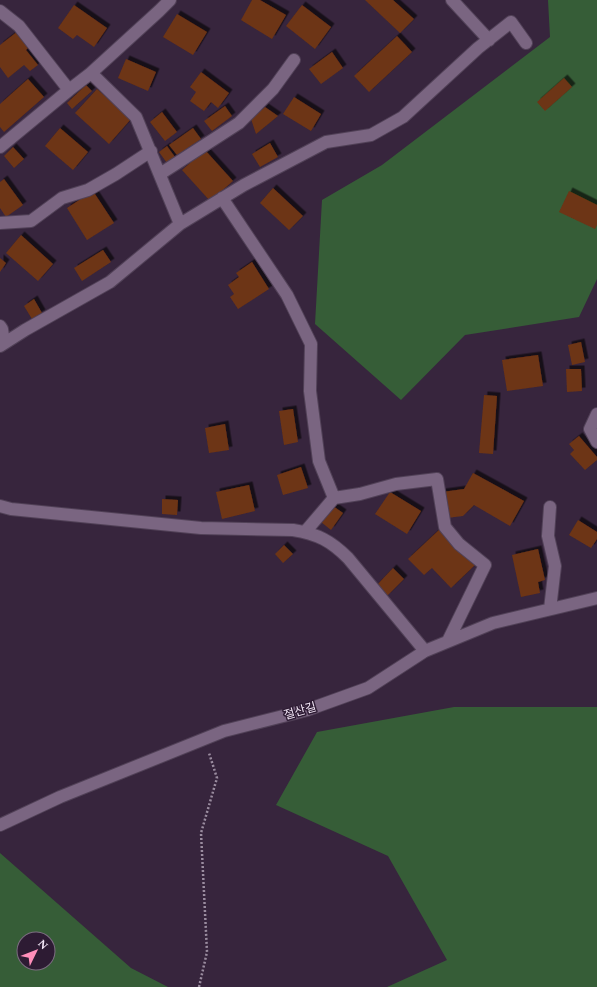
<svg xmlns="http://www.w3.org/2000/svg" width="597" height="987" viewBox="0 0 597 987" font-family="Spectral,'Noto Sans KR',serif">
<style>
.green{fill:#365d37;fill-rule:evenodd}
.building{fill:#6d3414;filter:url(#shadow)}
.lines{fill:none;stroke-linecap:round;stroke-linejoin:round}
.street-casing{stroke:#514157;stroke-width:14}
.path{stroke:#9a8c9f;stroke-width:2.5;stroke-dasharray:2 2;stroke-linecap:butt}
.street{stroke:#7a6581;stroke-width:12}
.labels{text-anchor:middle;stroke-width:3;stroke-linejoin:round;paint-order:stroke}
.street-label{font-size:12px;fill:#f3e7f7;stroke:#2d1b33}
</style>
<defs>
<filter id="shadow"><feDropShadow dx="3.5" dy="-3.5" stdDeviation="0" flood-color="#0009"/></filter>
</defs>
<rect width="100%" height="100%" fill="#37253d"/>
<path class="green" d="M548 0H597V279L579 317 465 335 401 400 315 324 322 200 382 165 550 37Z
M454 707H597V987H387L447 960 388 856 276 805 317 732Z
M0 853 131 968 168 987H0ZM24 939H48V963H24Z"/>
<path class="building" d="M252 0H260L286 15 272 39 241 20Z
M365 0H393L414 19 400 33Z
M74 5 107 28 94 47 77 35 73 39 58 28Z
M302 5 331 27 315 49 286 26Z
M177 14 207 32 193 55 163 37Z
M18 31 30 46 26 50 38 65 30 71 24 65 8 78 0 67V45Z
M397 36 412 52 369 92 354 76Z
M332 52 343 68 321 84 309 69Z
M126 59 156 72 148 91 118 78Z
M201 72 229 93 218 108 211 102 204 111 190 101 196 92 190 87Z
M564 78 572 87 545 111 537 102Z
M28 79 44 97 4 132 0 127V104Z
M86 85 92 91 72 109 67 103Z
M97 89 131 119 109 144 75 113Z
M294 97 321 114 311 131 283 114Z
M225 106 232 116 212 131 204 121Z
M265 107 278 116 256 134 251 119Z
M162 112 177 132 165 141 150 122Z
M60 128 88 152 73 170 45 146Z
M193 128 201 139 177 155 169 145Z
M270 143 278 157 260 167 252 154Z
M167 146 175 157 167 163 159 152Z
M13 147 24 159 14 168 4 156Z
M205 150 233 181 210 201 182 170Z
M4 179 23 205 6 217 0 208V182Z
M273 188 303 216 289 230 260 203Z
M93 191 114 223 87 240 67 208Z
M569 191 597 205V225L595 229 559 212Z
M21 235 53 264 38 281 6 253Z
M103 250 111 262 82 281 74 268Z
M0 258 6 263 0 272Z
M252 262 269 289 238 309 230 297 234 294 228 285 239 277 236 273Z
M34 299 42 313 32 319 24 306Z
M581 342 585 362 572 365 568 345Z
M538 355 543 386 507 391 502 360Z
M566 369H581L582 391 567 392Z
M484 395 497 396 493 454 479 453Z
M293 409 298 442 284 445 279 411Z
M225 424 229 450 209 453 205 428Z
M579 436 597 457V460L585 470 570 454 574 450 569 444Z
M301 467 308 488 283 495 277 475Z
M473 473 524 501 510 526 474 505 463 516 447 518 442 492 464 489Z
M249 485 255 511 222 519 216 492Z
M390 492 421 511 407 534 375 514Z
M162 499 178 500 177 515 162 514Z
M333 506 343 513 331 530 321 522Z
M578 520 597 532V539L591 548 569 535Z
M440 529 475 565 451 588 432 568 424 575 408 559Z
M284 545 293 554 283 563 275 554Z
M538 549 545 580 538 582 540 593 521 597 512 555Z
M393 568 404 579 387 596 376 586Z"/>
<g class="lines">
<defs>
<path id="street" d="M452 0 489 40
M0 11 19 26 69 90 0 147
M91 73 159 11 170 0
M69 90 91 73 136 117 180 224
M160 174 239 123 273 89 294 60
M222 198 287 295 311 344 310 391 319 461 334 498 305 532
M0 223 31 221 62 198 88 190 116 174 151 151
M0 326 2 329 4 343
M0 346 25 330 110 282 180 224 244 185 326 142 371 135 403 117 478 48 511 22 526 43
M597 414 590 429 597 442
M334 498 360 494 396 484 437 479 445 527 459 544 485 565 448 641
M0 506 11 509 201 528 293 530C318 534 331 541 348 558L425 651
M550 609 555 566 548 536 550 507
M0 825 60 797 224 731 307 710 368 688 425 651 493 623 597 598"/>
</defs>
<use href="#street" class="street-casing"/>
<path class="path" d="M199 987 207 952 201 833 217 778 209 753"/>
<use href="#street" class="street"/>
</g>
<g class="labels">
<g class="street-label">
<text transform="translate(300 711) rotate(-16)" y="4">절산길</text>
</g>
</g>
<g transform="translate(36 951) rotate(47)"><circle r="19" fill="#2d1b33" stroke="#7c6d81"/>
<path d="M0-3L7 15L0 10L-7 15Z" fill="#ff8eba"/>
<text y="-6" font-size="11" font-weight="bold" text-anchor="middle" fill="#f3e7f7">N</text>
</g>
</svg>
